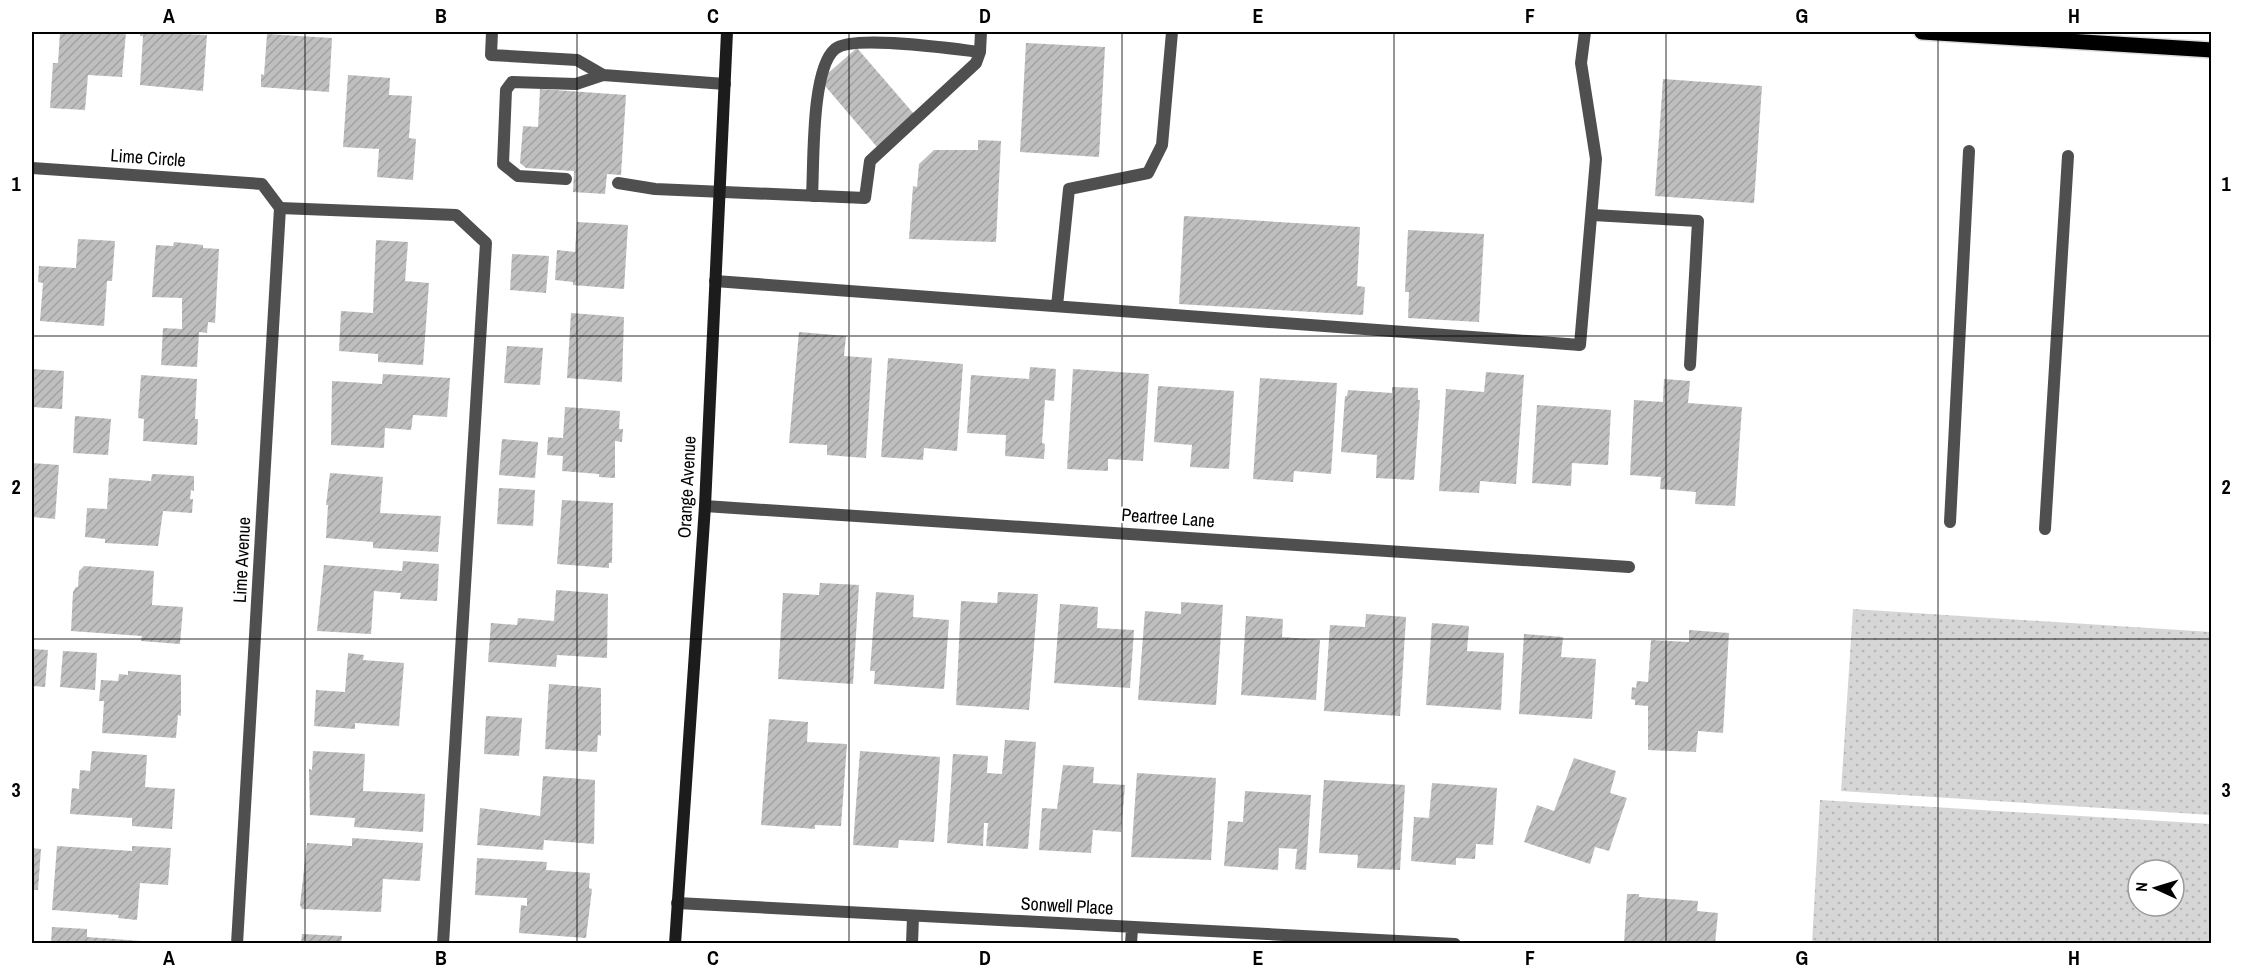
<svg xmlns="http://www.w3.org/2000/svg" width="2243" height="975" viewBox="0 0 2243 975" font-family="'Archivo Narrow',sans-serif">
<style>
.park{fill:url(#park-dots);fill-rule:evenodd}
.building{fill:url(#building-hatch)}
.lines{fill:none;stroke-linecap:round;stroke-linejoin:round}
.primary-casing{stroke:#dbdbdb;stroke-width:18}
.lane{stroke:#4f4f4f;stroke-width:12}
.street{stroke:#4f4f4f;stroke-width:12}
.secondary{stroke:#1c1c1c;stroke-width:12}
.primary{stroke:#000;stroke-width:15}
.grid{fill:none;stroke:#000;stroke-width:1.5;stroke-opacity:0.55}
.labels{text-anchor:middle;stroke-width:4.5;stroke-linejoin:round;paint-order:stroke}
.street-label{font-size:18px;fill:#000;stroke:#fff}
.neatline{fill:none;stroke:#000;stroke-width:2}
.grid-label{font-size:20px;text-anchor:middle;font-weight:bold;fill:#000}
</style>
<defs>
<pattern id="park-dots" width="8" height="8" patternUnits="userSpaceOnUse" patternTransform="scale(1.5)"><rect width="8" height="8" fill="#d6d6d6"/><path d="M2 2h.1M6 6h.1" fill="none" stroke="#b6b6b6" stroke-width="1.8" stroke-linecap="round"/></pattern>
<pattern id="building-hatch" width="6" height="6" patternUnits="userSpaceOnUse" patternTransform="scale(1.5)"><rect width="6" height="6" fill="#bfbfbf"/><path d="M-1 1l2-2M0 6l6-6M5 7l2-2" fill="none" stroke="#a2a2a2"/></pattern>
</defs>
<rect width="100%" height="100%" fill="#fff"/>
<path class="park" d="M1853 609 2211 632V815L1841 791Z
M1820 800 2211 824V943H1812ZM2138 870H2174V906H2138Z"/>
<path class="building" d="M60 32H126L122 77 88 75 85 110 50 108 53 63H58Z
M140 32H184V34L207 35 203 91 140 85 143 36H140Z
M267 34 332 38 329 92 261 87V74L264 75Z
M1026 43 1105 47 1099 157 1020 152Z
M857 48 914 114 877 147 820 80Z
M348 75 390 78 389 95 412 96 409 138 416 139 413 180 377 177 379 149 343 147Z
M1663 79 1762 86 1754 203 1655 196Z
M540 89 626 95 621 175 607 174 605 194 573 192 574 171 526 168 520 163 523 126 538 127Z
M978 140 1001 141 996 242 909 239 913 186 917 187 919 164 934 150H978Z
M1184 216 1360 227 1357 286 1365 287 1363 315 1179 304Z
M577 222 628 225 624 289 573 285V282L555 280 557 250 575 252Z
M1408 230 1484 234 1479 322 1408 318 1409 292H1405Z
M78 239 115 241 112 281H107L104 326 40 321 43 283 38 282 39 266 76 268Z
M376 240 408 242 405 281 429 283 423 365 378 362V354L339 351 341 311 373 313Z
M174 242 203 245V248L219 249 215 323 208 322 207 333 199 332 197 367 161 365 163 328 182 329V298L152 297 156 245 173 246Z
M512 254 549 256 546 293 510 290Z
M571 313 624 317 622 382 567 378Z
M799 332 846 336 844 356 872 358 866 458 827 455V445L789 443Z
M507 346 543 348 540 385 504 383Z
M888 358 963 364 957 451 924 448 923 460 881 457Z
M1030 367 1056 369 1054 401 1045 400 1042 443 1045 444 1044 459 1005 456 1006 435 967 433 971 375 1029 379Z
M32 369 64 371 62 409 32 407Z
M1073 369 1149 374 1143 461 1108 459V471L1067 469Z
M1486 372 1524 375 1516 484 1480 481 1479 493 1439 491 1446 389 1484 392Z
M383 374 450 378 447 417 413 415 411 430 385 428 384 448 331 445 332 381 382 384Z
M141 375 197 379 195 419H198L197 445 143 441 144 419 138 418Z
M1260 378 1337 383 1331 474 1294 471 1293 482 1253 479Z
M1664 379 1690 381 1688 403 1742 407 1735 506 1695 504 1696 492 1660 489 1661 477 1630 475 1634 400 1663 402Z
M1158 386 1234 391 1229 469 1190 467 1192 445 1154 442Z
M1392 387 1418 388V400H1420L1414 480 1376 478 1377 455 1341 452 1345 396H1347L1348 390 1392 393Z
M1537 405 1611 410 1608 465 1572 463 1571 486 1532 483Z
M565 407 620 411 619 429H623L622 442 615 441V478L599 477V474L562 471 563 456 547 455 548 437 563 438Z
M75 416 111 419 108 455 73 453Z
M502 439 538 442 535 478 499 475Z
M32 463 59 465 55 519 32 517Z
M330 473 383 477 380 513 441 516 438 552 373 548V542L326 538 328 505H326Z
M152 474 194 476V491L191 490 190 499H193L192 513 163 511 158 546 105 543V539L85 537 87 508 107 509 109 478 151 481Z
M499 488 535 490 533 526 497 524Z
M562 500 613 503 612 563H609V568L557 564Z
M403 561 439 564 437 601 400 599 401 593 374 591 371 634 317 631 324 565 402 571Z
M84 566 154 571 152 605 183 607 180 644 141 641 142 636 71 631 73 592 76 587H78L79 571Z
M820 583 859 585 853 684 778 679 783 593 819 595Z
M556 590 608 594 607 658 557 655 556 667 488 662 491 623 517 625 518 618 554 621Z
M876 592 914 595 913 617 949 620 944 689 874 684 875 671H870Z
M998 592 1038 594 1029 710 956 705 961 601 997 603Z
M1181 602 1223 605 1216 705 1138 700 1145 611 1181 614Z
M1060 604 1098 607 1097 628 1134 630 1130 688 1054 683Z
M1366 614 1406 617 1400 716 1324 711 1330 625 1365 627Z
M1246 616 1283 619 1282 637 1320 640 1316 700 1241 695Z
M1432 623 1469 626 1467 651 1504 653 1501 710 1426 705Z
M1689 630 1729 633 1723 733 1698 731 1696 752 1648 750V706L1635 705V700L1631 699 1632 687 1636 688 1637 681 1648 682 1651 640 1689 642Z
M1524 634 1563 637 1561 657 1596 659 1592 719 1519 714Z
M32 649 48 650 45 687 32 686Z
M63 651 97 653 95 690 60 687Z
M348 653 364 655 363 660 404 663 399 726 355 723V729L314 726 316 690 345 692Z
M128 671 181 675V716L178 715 176 738 102 733 104 701H99L101 680 118 681 119 674 128 675Z
M549 684 601 688V736L598 735 597 752 545 749Z
M486 716 522 718 519 756 484 754Z
M769 719 808 722 807 742 847 744 841 826 815 825V829L761 825Z
M1005 740 1036 742 1028 849 986 846 988 823H984L983 846 947 843 953 754 988 756 987 773 1002 774Z
M92 751 147 755 145 787 175 789 172 829 132 826V818L70 814 72 788 79 789 80 770 90 771Z
M313 751 365 754 363 791 425 794 423 832 354 827 355 818 310 815 309 769 312 770Z
M860 751 940 757 934 842 899 840 898 848 853 845Z
M1574 758 1616 771 1610 793 1627 798 1609 851 1595 847 1590 864 1524 842 1537 805 1554 811Z
M1063 765 1094 767 1093 783 1125 785 1121 832 1093 830 1091 853 1039 850 1042 808 1057 809Z
M1137 773 1216 778 1211 860 1131 857Z
M543 776 595 780 594 844 544 840 543 850 477 845 480 808 540 816Z
M1324 780 1405 785 1400 870 1357 868 1358 855 1319 853Z
M1432 783 1497 788 1493 845 1476 844 1475 859 1456 858V865L1411 861 1414 817 1429 818Z
M1245 791 1311 795 1306 870 1295 869 1297 849 1279 848 1278 870 1224 866 1228 821 1243 822Z
M352 838 423 843 420 881 383 879 381 912 302 909 300 905 307 843 352 846Z
M57 846 132 851V846L171 848 168 885 140 883 137 920 118 918 119 915 52 910Z
M32 848 41 849 38 890H32Z
M477 858 547 862 546 870 590 873 589 888 592 889 586 938 519 933 521 905 527 906V898L475 895Z
M1627 894H1639V897L1698 901 1697 911 1718 913 1715 944H1624Z
M52 927 87 929V937L141 941 140 944H51Z
M302 934 342 936 341 944H301Z"/>
<g class="lines">
<defs>
<path id="primary" d="M1922 32 2212 50"/>
</defs>
<use href="#primary" class="primary-casing"/>
<path class="lane" d="M492 32 491 55 577 60 603 75
M566 179 518 176 503 164 506 90 512 82 576 84 603 75 725 84
M618 183 655 189 865 198 870 161 976 63 980 52 981 32
M812 196C814 163 811 69 835 49 852 34 954 49 980 52
M280 208 456 215 486 243 443 944
M1593 215 1698 221 1690 365
M715 281 1580 345 1596 159 1581 63 1585 32
M1057 306 1069 189 1148 173 1162 145 1172 32
M1950 522 1969 151
M2045 529 2068 156
M912 944 913 916"/>
<path class="street" d="M32 168 262 184 280 208 237 944
M705 506 1629 567
M677 903 1455 944
M1131 944 1132 928"/>
<path class="secondary" d="M675 944 705 506 727 32"/>
<use href="#primary" class="primary"/>
</g>
<path class="grid" d="M305 32V944M577 32V944M849 32V944M1122 32V944M1394 32V944M1666 32V944M1938 32V944M32 336H2212M32 639H2212"/>
<g class="labels">
<g class="street-label">
<text transform="translate(148 158) rotate(4)" y="6">Lime Circle</text>
<text transform="translate(687 487) rotate(-87)" y="6">Orange Avenue</text>
<text transform="translate(1168 518) rotate(4)" y="6">Peartree Lane</text>
<text transform="translate(242 560) rotate(-87)" y="6">Lime Avenue</text>
<text transform="translate(1067 906) rotate(3)" y="6">Sonwell Place</text>
</g>
</g>
<rect width="2243" height="975" fill="none" stroke="#ffffff" stroke-width="66"/>
<g transform="translate(2156 888) rotate(274)"><circle r="28" fill="#ffffff" stroke="#999999" stroke-width="1.5"/>
<path d="M0-4.5L10 22L0 15L-10 22Z" fill="#000000"/>
<text y="-9" font-size="16" font-weight="bold" text-anchor="middle" fill="#000000">N</text>
</g>
<rect x="33" y="33" width="2177" height="909" class="neatline"/>
<g class="grid-label">
<text x="169" y="23">A</text>
<text x="441" y="23">B</text>
<text x="713" y="23">C</text>
<text x="985" y="23">D</text>
<text x="1258" y="23">E</text>
<text x="1530" y="23">F</text>
<text x="1802" y="23">G</text>
<text x="2074" y="23">H</text>
<text x="16" y="191">1</text>
<text x="2226" y="191">1</text>
<text x="16" y="494">2</text>
<text x="2226" y="494">2</text>
<text x="16" y="797">3</text>
<text x="2226" y="797">3</text>
<text x="169" y="965">A</text>
<text x="441" y="965">B</text>
<text x="713" y="965">C</text>
<text x="985" y="965">D</text>
<text x="1258" y="965">E</text>
<text x="1530" y="965">F</text>
<text x="1802" y="965">G</text>
<text x="2074" y="965">H</text>
</g>
</svg>
